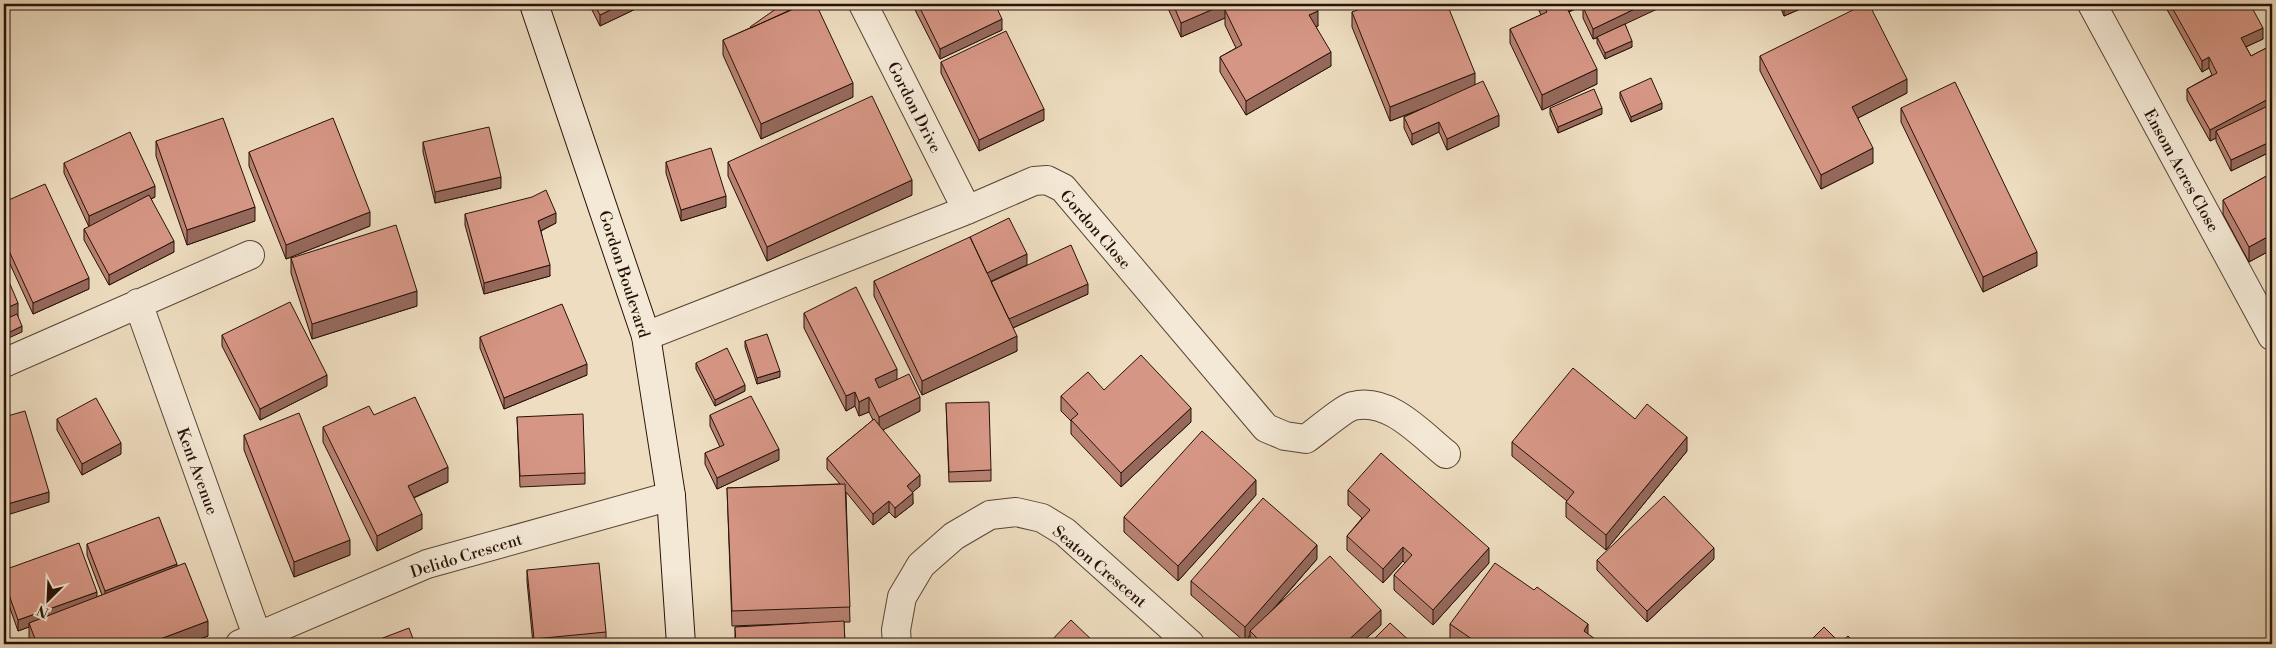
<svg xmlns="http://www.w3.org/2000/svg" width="2276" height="648" viewBox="0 0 2276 648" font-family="'Libre Bodoni',serif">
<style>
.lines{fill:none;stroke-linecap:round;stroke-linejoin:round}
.street-casing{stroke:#594536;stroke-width:30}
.secondary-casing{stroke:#271208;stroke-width:30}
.street{stroke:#f4e9d6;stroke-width:28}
.secondary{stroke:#f4e9d6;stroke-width:28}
.wall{fill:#b88172;stroke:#271208}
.shaded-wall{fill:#96695d;stroke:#271208}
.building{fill:#d69685;stroke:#271208}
.labels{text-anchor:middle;stroke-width:4;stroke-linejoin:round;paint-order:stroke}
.street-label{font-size:16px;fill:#271208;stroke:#f4e9d6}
</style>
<rect width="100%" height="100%" fill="#eeddc0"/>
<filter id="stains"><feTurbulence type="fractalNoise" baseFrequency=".004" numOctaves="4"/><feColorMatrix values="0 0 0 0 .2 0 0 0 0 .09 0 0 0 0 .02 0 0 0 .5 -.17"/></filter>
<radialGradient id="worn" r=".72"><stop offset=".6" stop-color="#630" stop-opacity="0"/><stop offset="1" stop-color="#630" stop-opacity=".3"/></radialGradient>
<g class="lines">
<defs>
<path id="street" d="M863 4 967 210
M2092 4 2272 336
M138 303 260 644
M646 336 967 210 1034 181 1047 180 1063 188 1266 428 1285 436 1306 439C1316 432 1344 408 1353 406 1389 397 1421 434 1446 454
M4 363 250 255
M240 644 427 564 671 496
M897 644 896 630 902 597 921 565 954 536 990 515 1016 512 1042 518 1065 532 1190 644"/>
<path id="secondary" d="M534 4 646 336 671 496 681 644"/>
</defs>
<use href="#street" class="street-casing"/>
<use href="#secondary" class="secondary-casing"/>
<use href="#street" class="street"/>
<use href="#secondary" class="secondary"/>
</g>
<path class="wall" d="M589 4H646L600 26Z
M912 4H995L1002 30 940 59Z
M1166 4H1314L1318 26H1316L1331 66 1246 115 1220 72V57L1236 48 1225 25V18L1181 37Z
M1536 4H1586L1569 12 1597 84 1542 110 1510 43V29L1541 15Z
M1779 4H1812L1784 16Z
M2165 4H2250L2263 39 2246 47 2251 56 2272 45V151L2231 171 2216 141V138L2210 141 2187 100V89L2212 75 2209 68 2202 72 2165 6Z
M1583 7 1625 24 1632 47 1605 59 1597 43V38L1593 39 1583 18Z
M790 10 853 97 761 139 723 55V40Z
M1352 12 1475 84 1499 126 1447 150 1439 132 1412 145 1404 128V117L1422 109 1390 121 1352 27Z
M1760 56 1907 93 1858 118 1873 163 1821 189 1760 71Z
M941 62 1044 120 979 151 941 73Z
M1620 92 1662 109 1631 122 1620 98Z
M1550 108 1602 114 1558 133 1550 114Z
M1901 108 2037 266 1983 292 1901 122Z
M156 141 255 221 187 245 156 156Z
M423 142 501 188 435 203 423 152Z
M249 152 370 226 286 259 249 166Z
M666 162 726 207 681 221 666 173Z
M728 162 912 195 767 261 728 176Z
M64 163 155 197 151 199 174 252 109 285 84 240V229L89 227 64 173Z
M2272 173V252L2271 250 2249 262 2223 214V200Z
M4 202 89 289 33 314 4 251Z
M465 214 556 223 541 231 550 276 484 294 465 225Z
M291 258 417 306 312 339 291 273Z
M1027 265 991 282 1088 294 1013 328 1017 351 922 395 874 296V281Z
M804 313 897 380 920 411 882 430 920 486 912 492 913 504 895 518 889 512 873 525 846 492 850 622H844L845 644H735V627L809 623 732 626 727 488 840 484 827 469V458L873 420 869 412 859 416 855 406 846 411 804 328Z
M222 335 327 386 260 420 222 346Z
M480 337 587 375 504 409 480 348Z
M745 341 780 377 757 384 745 347Z
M696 363 745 391 715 406 696 369Z
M1104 390 1191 422 1121 487 1071 434V421L1061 411V396Z
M946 403 991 470V481L949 482Z
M374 415 448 482 414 498 422 529 377 551 323 442V427Z
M710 415 779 460 717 489 705 464V453L720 447 710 426Z
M517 417 585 473V484L520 487Z
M57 419 121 454 82 475 57 430Z
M1635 419 1687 451 1606 550 1566 517V502L1567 501 1512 456V442Z
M244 435 350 555 294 577 244 450Z
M1348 490 1489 563 1433 625 1394 590V575L1405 563 1403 561 1383 583 1347 550V536L1362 518 1348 505Z
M1256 495 1178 581 1124 532V517Z
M87 544 177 566 208 636 185 644H32L29 638V627L18 631 4 591V570L97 597 102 595 87 555Z
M1317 559 1273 610 1381 625 1360 644H1250V635L1245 642 1191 595V581Z
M1714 559 1647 622 1597 570V560Z
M527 570 606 632V643L591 644H533L527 581Z
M1450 624 1588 635 1602 644H1459L1450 638Z"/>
<path class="shaded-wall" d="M623 4H646L600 26V15Z
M1225 4H1257L1225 10V18L1181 37V23Z
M1563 4H1586L1563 14Z
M1645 4H1668L1593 39V29Z
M1786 4H1812L1784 16V5Z
M1318 11V26L1309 29V15Z
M1002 19V30L940 59V49Z
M2263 28V39L2241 49V38Z
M1632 41V47L1605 59V53Z
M1331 52V66L1246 115V101Z
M2209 57V68L2202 72V61Z
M1597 69V84L1542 110V95Z
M1475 73V88L1390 121V107Z
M1907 79V93L1852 121V107Z
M853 83V97L761 139V124Z
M2272 97V108L2216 131V138L2210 141V130Z
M1662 103V109L1631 122V117Z
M1602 108V114L1558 133V127Z
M1044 109V120L979 151V140Z
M1499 115V126L1447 150V139Z
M1439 122V132L1412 145V134Z
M2272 141V151L2231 171V160Z
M1873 148V163L1821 189V175Z
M501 177V188L435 203V192Z
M912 180V195L767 261V247Z
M155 186V197L89 227V216Z
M726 196V207L681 221V210Z
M255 207V221L187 245V230Z
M370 212V226L286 259V245Z
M556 213V223L538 232V221Z
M2271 235V250L2249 262V247Z
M174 241V252L109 285V275Z
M2037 252V266L1983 292V277Z
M1027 254V265L985 284V273Z
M550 265V276L484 294V283Z
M89 278V289L33 314V303Z
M1088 284V294L1008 330V319Z
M417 291V306L312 339V324Z
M18 303V317L4 323V309Z
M22 326V332L4 340V335Z
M1017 336V351L922 395V381Z
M587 364V375L504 409V398Z
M897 369V383L875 394V379Z
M780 371V377L757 384V378Z
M327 375V386L260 420V409Z
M745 385V391L715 406V400Z
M855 392V406L846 411V396Z
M869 397V412L859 416V402Z
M920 397V411L879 432V417Z
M1191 408V422L1121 487V473Z
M1687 437V451L1606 550V535Z
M121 443V454L82 475V464Z
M779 449V460L717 489V478Z
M448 467V482L408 500V486Z
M920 475V486L907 497V486Z
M1256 480V495L1178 581V566Z
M49 492V502L4 516V505Z
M913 493V504L895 518V508Z
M889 501V512L873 525V514Z
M422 514V529L377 551V536Z
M350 540V555L294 577V562Z
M1317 545V559L1252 633 1250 631V635L1245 642V627Z
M1403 547V561L1383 583V569Z
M1489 548V563L1433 625V610Z
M1714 548V559L1647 622V611Z
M177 564V574L105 602V591Z
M97 592V602L29 623V627L18 631V620Z
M1381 610V625L1360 644H1344Z
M208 621V636L185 644H147Z
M1588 624V639L1584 631Z
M123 638V644H108Z"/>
<path class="building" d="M594 4H623L600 15Z
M783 4H786L790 10 751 28 750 27Z
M805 4H816L853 83 761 124 723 40Z
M918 4H995L1002 19 940 49Z
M1173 4H1225L1181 23Z
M1239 4H1314L1318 11 1309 15 1331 52 1246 101 1220 57 1242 45 1225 10Z
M1374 4H1447L1475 73 1390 107 1352 12Z
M1543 4H1565L1597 69 1542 95 1510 29 1547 12Z
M1591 4H1645L1593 29 1583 7Z
M1865 4H1869L1907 79 1852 107 1873 148 1821 175 1760 56Z
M2170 4H2250L2263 28 2241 38 2251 56 2272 45V97L2210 130 2187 89 2217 73 2209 57 2202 61Z
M1625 24 1632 41 1605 53 1597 37Z
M1006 31 1044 109 979 140 941 62Z
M1651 78 1662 103 1631 117 1620 92Z
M1483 81 1499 115 1447 139 1439 122 1412 134 1404 117Z
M1955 82 2037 252 1983 277 1901 108Z
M1594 89 1602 108 1558 127 1550 108Z
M872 96 912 180 767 247 728 162Z
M2272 104V141L2231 160 2216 131Z
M223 118 255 207 187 230 156 141Z
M333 118 370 212 286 245 249 152Z
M489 127 501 177 435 192 423 142Z
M130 132 155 186 89 216 64 163Z
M711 148 726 196 681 210 666 162Z
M2272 173V238L2271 235 2249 247 2223 200Z
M45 184 89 278 33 303 4 240V202Z
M546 190 556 213 538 221 550 265 484 283 465 214 532 197Z
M149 195 174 241 109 275 84 229Z
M1009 218 1027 254 987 273 970 237Z
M396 225 417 291 312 324 291 258Z
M970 237 1017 336 922 381 874 281Z
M1071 245 1088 284 1009 319 991 282Z
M4 270 18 303 4 309Z
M856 287 897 369 875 379 879 388 909 374 920 397 879 417 869 397 859 402 855 392 846 396 804 313Z
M290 302 327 375 260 409 222 335Z
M562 304 587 364 504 398 480 337Z
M17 314 22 326 4 335V320Z
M767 334 780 371 757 378 745 341Z
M727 348 745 385 715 400 696 363Z
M1141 355 1191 408 1121 473 1071 420 1078 414 1061 396 1088 372 1104 390Z
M1573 368 1635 419 1647 404 1687 437 1606 535 1566 502 1574 492 1512 442Z
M751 396 779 449 717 478 705 453 724 445 710 415Z
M415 397 448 467 408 486 422 514 377 536 323 427 369 406 374 415Z
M96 398 121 443 82 464 57 419Z
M989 402 991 470 949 472 946 403Z
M25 411 49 492 4 505V417Z
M299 413 350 540 294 562 244 435Z
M583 414 585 473 520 476 517 417Z
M874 419 920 475 907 486 913 493 895 508 889 501 873 514 827 458Z
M1202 431 1256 480 1178 566 1124 517Z
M1381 453 1489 548 1433 610 1394 575 1412 555 1403 547 1383 569 1347 536 1370 510 1348 490Z
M845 484 850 607 732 611 727 488Z
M1664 496 1714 548 1647 611 1597 560Z
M1263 498 1317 545 1245 627 1191 581Z
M159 517 177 564 105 591 87 544Z
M79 543 97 592 18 620 4 581V570Z
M1330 556 1381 610 1344 644H1263L1250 631Z
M185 563 208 621 147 644H125L123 638 108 644H37L29 623Z
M599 563 606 632 534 639 527 570Z
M1495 563 1534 590 1537 587 1588 624 1584 631 1602 644H1479L1450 624Z
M1071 620 1096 644H1048Z
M844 621 845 644H736L735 627Z
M1390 623 1413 644H1369Z
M1824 627 1840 643 1848 636 1856 644H1807Z
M409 628 415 644H367Z"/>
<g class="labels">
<g class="street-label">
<text transform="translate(915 107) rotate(63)" y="6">Gordon Drive</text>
<text transform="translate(2182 170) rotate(61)" y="6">Ensom Acres Close</text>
<text transform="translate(1096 229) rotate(49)" y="6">Gordon Close</text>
<text transform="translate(625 274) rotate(72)" y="6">Gordon Boulevard</text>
<text transform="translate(198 471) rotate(70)" y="6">Kent Avenue</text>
<text transform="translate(466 555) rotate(-17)" y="6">Delido Crescent</text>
<text transform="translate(1100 566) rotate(40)" y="6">Seaton Crescent</text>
</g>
</g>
<rect width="2276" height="648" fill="none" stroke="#eeddc0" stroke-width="20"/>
<rect x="5" y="5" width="2266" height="638" fill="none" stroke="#271208" stroke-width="2.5"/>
<rect x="10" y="10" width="2256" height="628" fill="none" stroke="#271208"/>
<g transform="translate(48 600) rotate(204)" stroke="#f4e9d6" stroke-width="4" paint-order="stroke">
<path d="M0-4L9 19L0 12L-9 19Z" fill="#271208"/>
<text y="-8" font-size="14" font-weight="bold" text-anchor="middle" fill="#271208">N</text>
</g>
<rect width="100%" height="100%" filter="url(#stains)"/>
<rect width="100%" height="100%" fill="url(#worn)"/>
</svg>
